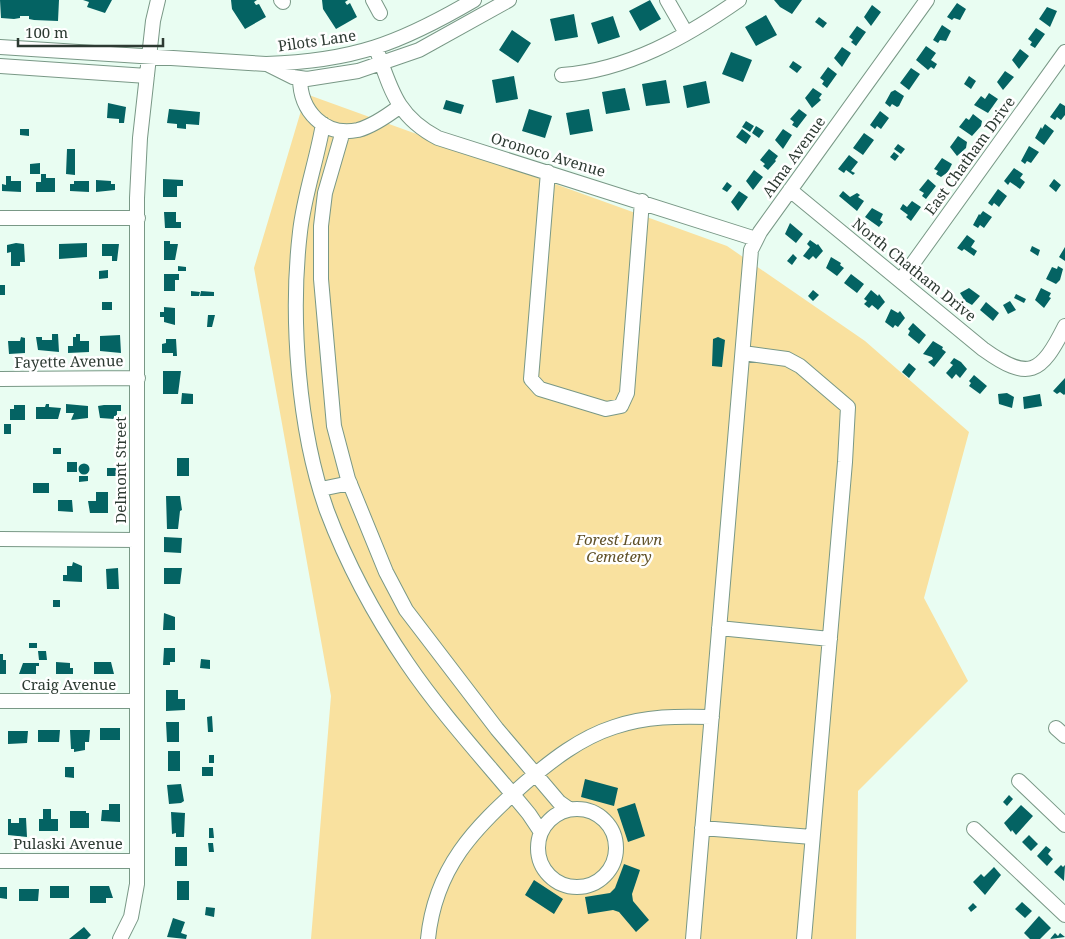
<svg xmlns="http://www.w3.org/2000/svg" width="1065" height="939" viewBox="0 0 1065 939" font-family="'Noto Serif',serif">
<style>
.green{fill:#f9e19f}
.building{fill:#046363}
.lines{fill:none;stroke-linecap:round;stroke-linejoin:round}
.minor-casing{stroke:#799886;stroke-width:16}
.minor{stroke:#fff;stroke-width:14}
.labels{text-anchor:middle;stroke-width:5;stroke-linejoin:round;paint-order:stroke}
.street-label{font-size:15px;fill:#2d3a32;stroke:#fff}
.park-label{font-size:15px;font-style:italic;fill:#605128;stroke:#fff}
</style>
<rect width="100%" height="100%" fill="#e9fdf2"/>
<path class="green" d="M306 94 727 246 865 341 969 432 924 598 968 681 858 791 856 939H311L331 696 254 268Z"/>
<path class="building" d="M0 0H59L58 21 34 20 29 19V16H20V18L14 19 1 18Z
M83 0H112L105 13 87 7 89 2Z
M231 0H257L254 2 256 5 259 4 266 17 245 29 232 9Z
M322 0H348L345 2 347 5 350 3 357 17 336 29 323 9Z
M650 0 661 19 640 31 629 11Z
M774 0H802L792 14 780 7Z
M957 3 966 9 960 20 954 18 952 20 947 17Z
M872 5 881 12 871 26 864 17Z
M1047 7 1057 11 1050 27 1039 19Z
M574 14 578 37 555 41 550 19Z
M766 15 777 35 756 46 745 27Z
M613 16 620 37 598 44 591 23Z
M819 17 827 23 823 28 815 22Z
M942 25 951 31 946 41 940 40 938 43 933 40Z
M857 26 866 32 856 46 851 42 853 40 849 37Z
M1036 28 1045 34 1035 48 1030 45 1032 42 1028 39Z
M512 30 531 43 518 63 499 50Z
M926 46 936 53 931 60 937 64 934 69 931 67 928 70 916 60Z
M842 47 851 53 842 67 834 58Z
M1020 49 1029 56 1019 69 1012 60Z
M731 52 752 60 743 82 722 74Z
M793 61 802 67 797 73 789 67Z
M828 67 837 74 827 88 822 84 824 81 820 78Z
M911 68 920 74 909 90 900 83Z
M1005 71 1014 77 1003 90 997 82Z
M514 76 518 99 496 103 492 80Z
M969 76 976 81 971 89 964 84Z
M666 80 670 103 646 106 642 84Z
M706 81 710 103 687 108 683 86Z
M625 88 630 110 606 114 602 92Z
M813 88 822 94 819 98 821 100 812 108 805 98Z
M895 90 904 96 899 106 897 107 892 104 890 107 885 103 891 92Z
M989 93 998 99 988 113 974 105 981 96 985 99Z
M446 100 464 105 461 114 443 109Z
M108 103 126 107 124 123H119V119L107 118Z
M1060 103 1065 106V115L1061 120 1057 117 1055 120 1050 117Z
M169 109 200 112 199 125 186 124V129L177 128V124L167 123Z
M529 109 552 116 545 138 522 131Z
M589 109 593 131 570 135 566 113Z
M799 109 807 115 797 128 792 125 794 122 790 119Z
M880 111 889 118 881 129 877 126 875 129 870 125Z
M973 114 982 121 981 126 972 136 959 127 966 118 969 120Z
M746 121 754 126 750 132 742 127Z
M1045 124 1054 131 1044 145 1035 138 1041 127 1042 129Z
M756 126 764 131 759 138 752 133Z
M20 129H29V136L20 135Z
M742 129 751 136 746 144 736 137Z
M783 129 792 135 783 149 775 140Z
M864 133 874 140 863 155 853 148Z
M958 136 967 142 966 148 957 156 950 147Z
M898 144 905 149 901 154 894 149Z
M1029 146 1039 152 1031 163 1027 161 1025 164 1021 161Z
M67 149H75V175L66 174Z
M769 149 778 156 775 160 776 161 768 170 763 166 765 164 760 160Z
M894 152 899 156 895 161 890 157Z
M849 155 858 162 851 171 855 173 853 175 846 170 844 173 838 169Z
M942 158 952 164 948 172 941 177 936 174 938 171 934 169Z
M40 163V174H30V164Z
M1014 168 1023 174 1020 178 1025 182 1020 189 1010 182 1008 185 1004 181Z
M754 170 763 177 753 190 746 181Z
M41 174H46V178H55V192H36V182H41Z
M6 176H11V181H21V192L2 191V184L6 185Z
M163 179 183 180V186H177V197H163Z
M928 179 936 186 926 199 922 196 924 193 919 190Z
M1054 179 1061 185 1056 192 1049 186Z
M96 180 111 181V184H115V190L96 192Z
M74 181H89V192L70 191V184H74Z
M727 182 732 186 727 192 722 189Z
M998 189 1007 196 999 207 994 203 992 206 988 203Z
M739 191 748 197 738 211 731 202Z
M843 191 850 197 857 193 860 195 858 197 864 201 857 211 839 196Z
M912 201 921 207 911 221 906 217 908 215 900 209 903 204 907 207Z
M872 208 883 214 880 220 883 222 879 227 865 217Z
M983 211 992 217 984 228 980 225 978 228 973 225 979 214 980 215Z
M164 212H176V222H181V228H165Z
M790 223 803 234 796 243 785 234Z
M967 235 975 241 971 247 977 251 974 256 964 249 962 251 957 248Z
M810 240 817 245 818 244 823 251 816 259 813 256 809 260 803 256 810 247 807 244Z
M164 241H170V244H178L175 260H164Z
M16 243 24 244 25 262H20V266H11V252L7 253V245Z
M87 243V257L59 259V244Z
M102 244H119L117 261H112V256H102Z
M1032 246 1040 250 1038 256 1030 251Z
M1065 247V261L1059 257Z
M793 254 797 258 792 265 787 261Z
M831 257 841 263 840 265 844 268 837 276 826 268Z
M178 266 186 267V271H178Z
M1058 266 1063 269 1060 280 1056 284 1046 279 1052 267 1057 269Z
M108 270V278L99 279V271Z
M164 274H179V280H175V291H164Z
M851 274 864 284 857 293 844 283Z
M0 285H5V295H0Z
M969 288 980 296 972 305 965 301 960 293Z
M1041 288 1051 293 1049 297 1051 298 1044 308 1035 300Z
M813 290 819 295 813 301 808 296Z
M871 290 878 296 879 294 885 302 878 310 872 305 869 308 864 304 867 301 864 299Z
M191 291 200 292 199 296H191Z
M201 291 214 292V296H200Z
M1016 294 1026 299 1024 303 1014 298Z
M1010 301 1016 310 1008 314 1003 305Z
M102 302H112V310H102Z
M986 302 999 313 993 321 980 310Z
M164 307 175 308V325L164 322V317H160V312H164Z
M891 309 898 313 900 311 905 318 898 327 895 325 893 328 885 322Z
M208 315H215L212 327H207Z
M913 323 926 335 919 344 908 335 910 331 908 329Z
M52 334H58L59 352 38 350 36 337H42V340H52Z
M76 334H80V341H89V352L68 353V346H73V337H76Z
M120 335 121 353 100 351V336Z
M21 337 25 338V353L9 354 8 341H20Z
M718 337 725 340 722 367 712 366 713 339Z
M166 339H176L177 356H173V353H162V344L166 343Z
M933 341 943 347 942 349 946 352 934 367 928 362 933 359 932 357 923 354Z
M954 358 961 362 967 369 960 378 956 374 952 379 946 373 953 365 950 363Z
M909 363 916 369 909 378 902 372Z
M163 371H181L178 394H163Z
M974 375 987 386 980 394 969 386 971 383 969 381Z
M1065 378V394L1064 395 1060 392 1057 394 1053 391Z
M182 393 193 394V404H181Z
M1007 393 1014 397 1012 408 999 404 998 394Z
M1040 394 1042 406 1024 409 1023 397Z
M46 404H49V407L61 408 58 419H36V407H45Z
M66 404 88 406V418L71 420 74 413H66Z
M14 405H25V420H10V409H14Z
M104 405H121V411H117V416H114V419L100 418 98 406Z
M4 424H11V434H4Z
M53 448H61V454H53Z
M177 458H189V476H177Z
M67 462H77V472H67Z
M78.5 469a5.5 5.5 0 1 1 11 0a5.5 5.5 0 1 1-11 0Z
M107 468H116V476H107Z
M79 476H88V481L79 482Z
M33 483H49V493H33Z
M96 492H108V513H90L88 501H96Z
M166 496H180L182 510 180 511 178 529H167Z
M58 500H72L73 512 58 511Z
M164 537 182 538 181 553 164 552Z
M73 562 82 566V582L63 581V575H67V566H72Z
M118 568 119 589H107L106 569Z
M164 568H182L180 584H164Z
M53 600H60V607H53Z
M164 613 175 617V630H163Z
M29 643H37V648H29Z
M164 648H175V662H170V665H163Z
M38 651H46L47 660H39Z
M0 654H3V660H6V674H0Z
M201 659 210 660V669L200 668Z
M56 662 70 663V668H73V674H56Z
M94 662H111L114 674H94Z
M23 663H39V666H36V674H19Z
M166 690H178V699H185V710L166 711Z
M212 716 213 732H208L207 717Z
M166 722H179V742H167Z
M100 728H120V740H100Z
M38 730H60L59 742H38Z
M70 730H90L89 742H85V750L74 752V749H71Z
M8 731H28L27 743 8 744Z
M168 751H180V771H168Z
M209 755H214V763H209Z
M65 767H74V778L65 777Z
M202 767H213V776H202Z
M585 779 618 788 614 806 581 797Z
M181 784 184 801 181 803 169 804 167 785Z
M1009 795 1013 799 1007 806 1003 802Z
M635 803 645 836 628 842 617 809Z
M109 804H120V822L101 821 102 810H109Z
M1021 805 1033 816 1016 835 1012 830 1011 832 1004 823Z
M43 809H51V819H58V831H39V819H43Z
M70 811H86V813H89V828H70Z
M171 812 185 813 184 837H176V833L172 834Z
M19 818H26L27 837 8 835V819H11V823H19Z
M209 828H213L214 838H209Z
M1029 835 1038 844 1031 851 1022 842Z
M208 843H213L214 852H209Z
M1046 846 1051 850 1048 854 1053 859 1047 866 1037 856Z
M175 847H187V866H175Z
M624 864 640 870 632 894 633 901 649 920 636 932 619 912 613 910 588 914 585 897 610 893 615 888Z
M1061 865 1063 867 1065 865 1064 881 1054 872Z
M994 867 1001 875 985 895 973 882 981 874 984 877Z
M534 880 563 899 554 914 525 895Z
M177 881H189V900H177Z
M50 886H69V898H50Z
M90 886H109L113 898H106V903H90Z
M0 887H7V899L0 898Z
M19 889H39L38 901H19Z
M1022 902 1032 911 1025 918 1015 909Z
M973 903 977 907 971 912 968 908Z
M206 907 215 908 214 917 205 915Z
M1039 916 1051 928 1040 939H1030L1024 933Z
M173 918 185 922 181 933 187 935 186 939 167 937Z
M84 927 91 935 87 939H69Z
M1055 933 1058 936 1060 933 1065 937 1050 939Z"/>
<g class="lines">
<defs>
<path id="minor" d="M281 0 283 2
M373 0 380 13
M667 0 686 33
M0 47 266 64C353 61 399 44 474 0
M376 48C391 89 396 116 438 138L756 239
M269 65 293 77 307 79 358 71 419 50 509 0
M0 66 147 76
M562 75C628 70 686 37 739 0
M300 78C300 111 324 137 358 130 373 126 387 116 399 107
M323 124C317 160 304 195 300 232 290 317 298 430 327 511 347 564 375 616 407 663 443 716 488 764 529 814L541 832
M343 131 325 193 321 226V279L334 426 348 479 386 572 406 610 497 729 559 802 569 809
M548 172 531 379 540 389 606 409 621 406 627 393 642 201
M790 190 983 349C1029 382 1041 374 1065 326
M0 218H138
M901 280 1065 52
M743 353 787 359 800 366 848 407 845 462 804 939
M0 379 138 378
M321 489 350 483
M0 539 137 540
M719 628 830 639
M0 701H137
M1056 728 1065 736
M1019 781 1065 825
M538 848a39 39 0 1 1 78 0a39 39 0 1 1-78 0Z
M702 828 812 837
M974 829 1065 915
M0 861H137
M120 939 131 917 137 884V198L140 138 153 21 158 0
M428 939C435 868 474 828 525 783 552 760 580 738 614 727 646 716 678 716 712 717
M693 939 751 250 760 232 927 0"/>
</defs>
<use href="#minor" class="minor-casing"/>
<use href="#minor" class="minor"/>
</g>
<g class="labels">
<g class="street-label">
<text transform="translate(317 41) rotate(-8)" y="5">Pilots Lane</text>
<text transform="translate(548 155) rotate(17)" y="5">Oronoco Avenue</text>
<text transform="translate(970 156) rotate(-54)" y="5">East Chatham Drive</text>
<text transform="translate(794 157) rotate(-54)" y="5">Alma Avenue</text>
<text transform="translate(914 270) rotate(39)" y="5">North Chatham Drive</text>
<text transform="translate(69 362) rotate(-1)" y="5">Fayette Avenue</text>
<text transform="translate(121 470) rotate(-90)" y="5">Delmont Street</text>
<text x="69" y="690">Craig Avenue</text>
<text x="68" y="849">Pulaski Avenue</text>
</g>
<g class="park-label">
<text x="619" y="545">Forest Lawn<tspan x="619" dy="17">Cemetery</tspan></text>
</g>
</g>
<path d="M18 38v8h145v-8" fill="none" stroke="#2d3a32" stroke-width="2.5"/>
<text x="25" y="38" font-size="15" fill="#2d3a32" stroke="#ffffff" stroke-width="4" paint-order="stroke">100 m</text>
</svg>
